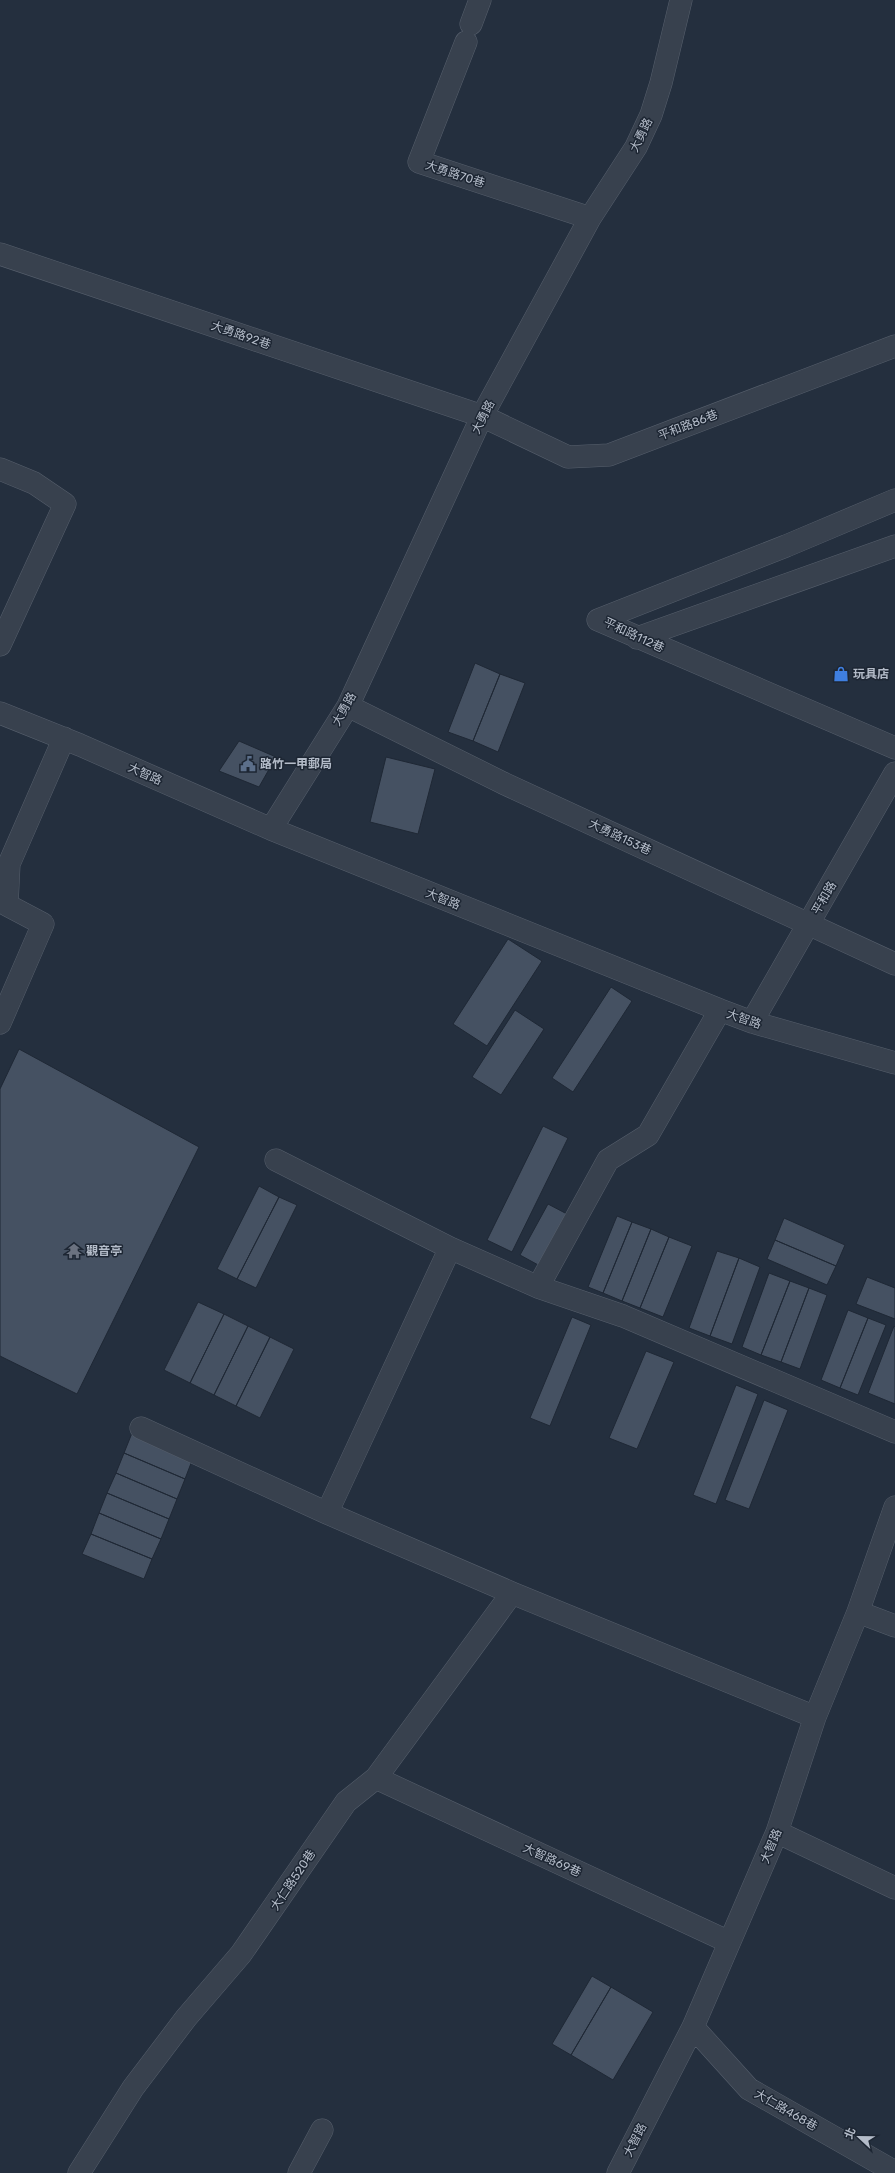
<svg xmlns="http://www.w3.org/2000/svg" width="895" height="2173" viewBox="0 0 895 2173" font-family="Rubik,'Noto Sans TC',sans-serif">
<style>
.building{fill:#455162;stroke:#1f2835}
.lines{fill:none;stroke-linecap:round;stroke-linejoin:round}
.minor-casing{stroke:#565f6c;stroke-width:23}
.minor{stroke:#38414e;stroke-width:22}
.labels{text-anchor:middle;stroke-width:3;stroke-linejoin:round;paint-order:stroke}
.street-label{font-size:12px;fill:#b4bcc9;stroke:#1d2633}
.poi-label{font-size:12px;font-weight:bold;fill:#b4bcc9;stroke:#1d2633;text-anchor:start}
</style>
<rect width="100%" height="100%" fill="#242f3e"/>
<path class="building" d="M475 663 500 674 473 741 448 732Z
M500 674 525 683 498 752 473 741Z
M239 741 276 757 259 787 219 771Z
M386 757 435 769 418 834 370 822Z
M508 939 542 961 487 1046 453 1024Z
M611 987 632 1001 573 1092 552 1078Z
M515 1010 544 1029 501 1095 472 1077Z
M19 1049 199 1147 77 1394 0 1356V1089Z
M543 1126 568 1138 512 1252 487 1240Z
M259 1186 279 1197 237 1279 217 1269Z
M279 1197 297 1205 256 1288 237 1279Z
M548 1204 567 1214 540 1266 520 1255Z
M617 1216 632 1222 603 1293 588 1287Z
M784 1218 845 1245 836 1266 775 1240Z
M632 1222 651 1229 622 1301 603 1293Z
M651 1229 669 1237 640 1308 622 1301Z
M669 1237 692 1246 663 1317 640 1308Z
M775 1240 836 1266 827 1285 767 1259Z
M717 1251 739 1258 710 1336 689 1328Z
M739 1258 760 1267 732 1344 710 1336Z
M769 1273 790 1281 761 1355 742 1347Z
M867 1277 895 1288V1319L856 1304Z
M790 1281 809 1288 781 1362 761 1355Z
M809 1288 827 1295 800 1369 781 1362Z
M198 1302 224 1314 190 1383 164 1370Z
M848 1310 868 1318 840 1388 821 1380Z
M224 1314 248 1326 214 1395 190 1383Z
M572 1317 591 1325 550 1426 530 1418Z
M868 1318 886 1325 858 1395 840 1388Z
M248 1326 270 1337 236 1406 214 1395Z
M894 1326 895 1327V1404L868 1393Z
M270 1337 294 1349 260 1418 236 1406Z
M646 1351 674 1362 637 1449 609 1438Z
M736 1385 758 1394 716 1504 693 1495Z
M764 1400 788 1410 749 1509 725 1500Z
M132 1433 193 1458 185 1479 124 1453Z
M124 1453 185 1479 177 1499 116 1473Z
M116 1473 177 1499 169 1519 107 1493Z
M107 1493 169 1519 161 1539 99 1513Z
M99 1513 161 1539 152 1559 91 1534Z
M91 1534 152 1559 144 1579 82 1554Z
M592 1976 611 1987 571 2055 552 2044Z
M611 1987 653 2012 613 2080 571 2055Z"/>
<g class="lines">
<defs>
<path id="minor" d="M471 24 480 0
M466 42 419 162 590 218
M0 254 482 416 568 457 609 455 895 346
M0 469 34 483 65 504 0 645
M895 500 786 546 598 620 895 748
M637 638 895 546
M348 706 503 783 895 964
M0 713 80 745 271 829 720 1010 752 1022 895 1063
M271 829 348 706 482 416 590 218 636 147 651 115 661 83 681 0
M752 1022 895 773
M0 1023 43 924 7 905 9 864 64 738
M276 1160 450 1248 538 1287 623 1316 895 1432
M538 1287 608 1160 648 1135 720 1010
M141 1428 327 1513 512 1593 815 1717
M327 1513 450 1248
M858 1612 895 1626
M376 1778 729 1942
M777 1832 895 1888
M693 2027 749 2089 895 2172
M79 2173 133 2088 186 2018 241 1954 346 1802 376 1778 512 1593
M299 2173 322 2130
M618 2173 693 2027 777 1832 815 1717 858 1612 895 1507"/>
</defs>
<use href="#minor" class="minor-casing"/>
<use href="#minor" class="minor"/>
</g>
<defs>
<symbol id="shop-bare" viewBox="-9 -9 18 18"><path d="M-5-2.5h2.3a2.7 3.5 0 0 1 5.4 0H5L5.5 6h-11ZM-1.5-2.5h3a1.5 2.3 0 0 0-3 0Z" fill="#3f7fe0" stroke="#1d2633" stroke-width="2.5" paint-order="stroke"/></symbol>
<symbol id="civic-bare" viewBox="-9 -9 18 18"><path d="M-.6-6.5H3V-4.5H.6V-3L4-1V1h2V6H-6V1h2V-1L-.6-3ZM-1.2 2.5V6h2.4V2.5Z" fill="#5c6f8a" stroke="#1d2633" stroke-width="2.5" paint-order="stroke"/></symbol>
<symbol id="temple-bare" viewBox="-9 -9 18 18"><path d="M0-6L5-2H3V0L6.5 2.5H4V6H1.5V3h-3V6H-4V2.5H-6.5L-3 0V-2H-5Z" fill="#6b7280" stroke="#1d2633" stroke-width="2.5" paint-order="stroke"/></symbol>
</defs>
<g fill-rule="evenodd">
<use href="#shop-bare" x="830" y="663" width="22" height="22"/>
<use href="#civic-bare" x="237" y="753" width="22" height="22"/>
<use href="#temple-bare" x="63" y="1240" width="22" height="22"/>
</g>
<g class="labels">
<g class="street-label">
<text transform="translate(641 135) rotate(-64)" y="4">大勇路</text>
<text transform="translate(455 174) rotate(18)" y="4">大勇路70巷</text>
<text transform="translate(241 335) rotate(19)" y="4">大勇路92巷</text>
<text transform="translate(483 417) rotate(-63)" y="4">大勇路</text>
<text transform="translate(688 425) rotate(-21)" y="4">平和路86巷</text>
<text transform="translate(634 635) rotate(25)" y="4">平和路112巷</text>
<text transform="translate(344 709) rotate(-61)" y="4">大勇路</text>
<text transform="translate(145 774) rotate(24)" y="4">大智路</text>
<text transform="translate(620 837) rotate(25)" y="4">大勇路153巷</text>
<text transform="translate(824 898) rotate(-60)" y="4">平和路</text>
<text transform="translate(443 899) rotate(22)" y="4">大智路</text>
<text transform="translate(744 1019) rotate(19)" y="4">大智路</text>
<text transform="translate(771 1846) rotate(-67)" y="4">大智路</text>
<text transform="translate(552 1860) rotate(25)" y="4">大智路69巷</text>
<text transform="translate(293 1880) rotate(-56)" y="4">大仁路520巷</text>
<text transform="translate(786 2110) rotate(30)" y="4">大仁路468巷</text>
<text transform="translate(635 2140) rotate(-63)" y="4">大智路</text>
</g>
<g class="poi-label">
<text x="853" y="678">玩具店</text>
<text x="260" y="768">路竹一甲郵局</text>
<text x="86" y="1255">觀音亭</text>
</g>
</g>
<g transform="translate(859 2137) rotate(292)" stroke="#1d2633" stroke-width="3" paint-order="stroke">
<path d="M0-3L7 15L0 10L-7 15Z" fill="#b4bcc9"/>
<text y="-6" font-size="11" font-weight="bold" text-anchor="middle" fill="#b4bcc9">北</text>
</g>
</svg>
